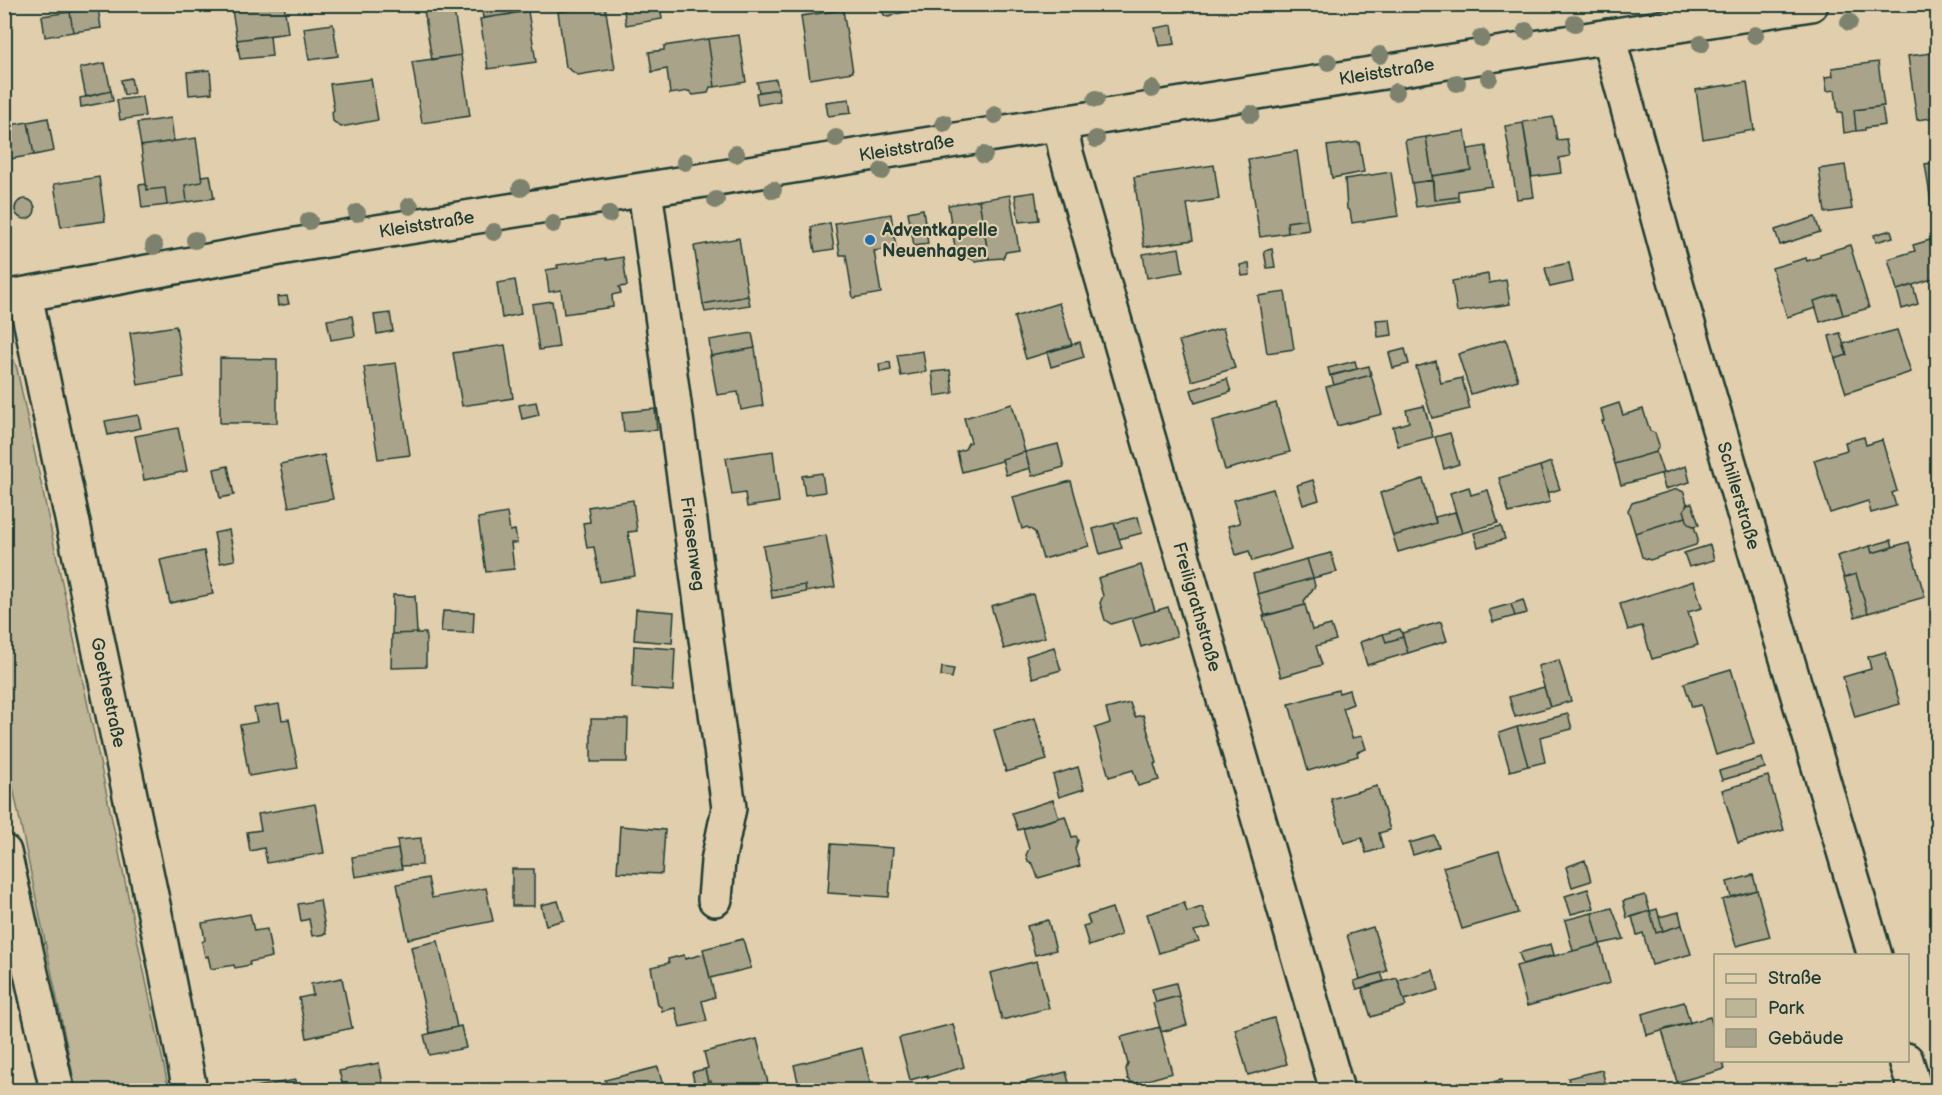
<svg xmlns="http://www.w3.org/2000/svg" width="1942" height="1095" viewBox="0 0 1942 1095" font-family="'Balsamiq Sans',sans-serif">
<style>
.green{fill:#beb496;stroke:#6e7865;stroke-width:1.5}
.building{fill:#a8a389;stroke:#1f3d34;stroke-width:1.5}
.lines{fill:none;stroke-linecap:round;stroke-linejoin:round}
.minor-casing{stroke:#1f3d34;stroke-width:38}
.minor{stroke:#e1ceac;stroke-width:33}
.tree{fill:#7b826d}
.poi-dot{fill:#1f6fb2;stroke:#e1ceac;stroke-width:2}
.labels{text-anchor:middle;stroke-width:4.5;stroke-linejoin:round;paint-order:stroke}
.street-label{font-size:18px;fill:#1f3d34;stroke:#e1ceac}
.poi-label{font-size:18px;font-weight:bold;fill:#1f3d34;stroke:#e1ceac;text-anchor:start}
</style>
<rect width="100%" height="100%" fill="#e1ceac"/>
<filter id="ink" filterUnits="userSpaceOnUse"><feTurbulence type="fractalNoise" baseFrequency=".0167" numOctaves="2"/><feDisplacementMap in="SourceGraphic" scale="12" xChannelSelector="R" yChannelSelector="G"/><feConvolveMatrix kernelMatrix="1 2 1 2 8 2 1 2 1" color-interpolation-filters="sRGB"/></filter>
<g filter="url(#ink)">
<path class="green" d="M5 334 17 369 169 1090H76L5 749Z"/>
<path class="building" d="M231 4H284L288 33 237 40Z
M423 4H453L461 55 432 60Z
M481 4H510L512 14 483 18Z
M623 4H660L662 19 626 25Z
M883 4H923L924 9 895 14 889 17 885 16 881 10Z
M605 5 615 69 578 75 566 67 558 12Z
M98 7 101 28 73 32 70 12Z
M843 10 853 72 810 79 801 16Z
M528 11 536 62 488 69 480 19Z
M70 12 73 32 45 37 42 16Z
M333 24 338 56 309 60 304 28Z
M1172 25 1175 44 1159 46 1155 28Z
M739 35 746 82 715 87 708 39Z
M270 36 272 56 240 59 237 40Z
M708 39 715 87H710L708 93 693 95 689 91 670 94 667 69 652 72 649 52 664 50V46Z
M1932 53 1938 92V117L1917 120 1908 56Z
M461 55 470 116 422 123 412 62Z
M1878 62 1884 106 1854 110 1856 131 1844 133 1842 112H1838L1835 90 1827 91 1825 77 1833 76 1832 68Z
M105 63 111 91 86 97 80 68Z
M210 70 212 93 189 95 187 72Z
M131 78 134 93 124 95 121 80Z
M371 79 378 120 341 127 333 121 332 112 334 110 330 84Z
M776 79 778 89 759 92 757 82Z
M1747 82 1754 130 1703 139 1696 90Z
M778 89 780 101 758 105 756 93Z
M111 91 113 101 81 107 80 98Z
M142 97 145 116 120 120 117 100Z
M849 99 851 113 828 116 826 102Z
M1882 106 1885 125 1865 128V130L1856 131 1854 110Z
M1553 117 1557 140 1567 139 1570 156 1559 158 1561 173 1532 177 1523 122Z
M48 118 54 151 34 155 28 122Z
M171 118 174 141 141 146 137 123Z
M28 122 34 155 4 160V126Z
M1523 123 1534 197 1517 199 1505 126Z
M1465 131 1471 170 1432 176 1426 137Z
M1426 137 1433 180 1412 183 1405 140Z
M196 138 202 182 185 185 187 202 167 205 165 188 147 190 141 146Z
M1359 142 1364 172 1332 178 1327 146Z
M1486 146 1492 186 1458 191V197L1434 200 1432 176 1471 170 1468 149Z
M1297 151 1307 219 1287 222 1288 233 1260 237 1248 159Z
M1938 162V216L1932 208 1925 164Z
M1214 165 1219 199 1187 204 1193 240 1144 247 1134 177Z
M1845 165 1852 209 1825 213 1819 169Z
M1391 172 1398 216 1352 223 1350 211 1347 209 1345 179Z
M210 175 214 198 187 202 185 185 202 182 201 176Z
M99 177 105 221 61 227 54 184Z
M1433 180 1434 200 1458 197 1459 201 1416 207 1412 183Z
M146 184 147 190 165 188 167 205 142 208 139 185Z
M1035 192 1039 220 1019 222 1015 195Z
M1010 195 1019 250 1006 252 1003 258 989 259 979 200Z
M15 209a10 10 0 1 1 20 0a10 10 0 1 1-20 0Z
M979 200 989 259 975 261 970 258 957 259 948 205Z
M923 209 928 244 914 246 908 212Z
M891 214 896 248 874 251 881 293 853 298 846 255H840L835 223Z
M1815 217 1820 232 1780 245 1775 230Z
M1307 219 1309 230 1288 233 1287 222Z
M830 223 834 249 815 252 811 227Z
M1891 230 1893 237 1876 242 1874 235Z
M739 238 748 296 703 304 694 246Z
M1930 240 1938 266V277L1897 290 1888 259 1915 251 1913 245Z
M1850 245 1869 308 1843 315 1837 294 1814 301 1816 308 1787 317 1772 268 1806 258 1807 261 1820 257V254Z
M1179 248 1183 272 1147 278 1143 254Z
M1272 249 1275 267 1267 268 1264 251Z
M623 257 627 286 619 287 621 293 612 295 613 307 564 314 561 290 549 292 546 270 558 268 557 265 606 258V260Z
M1249 263 1250 275 1242 276 1240 265Z
M1569 263 1573 282 1550 287 1545 268Z
M1488 274 1489 283 1506 280 1510 304 1457 312 1452 281Z
M515 280 521 314 502 318 497 283Z
M1913 285 1918 304 1902 309 1897 290Z
M1285 292 1294 349 1267 353 1258 296Z
M1837 294 1843 315 1820 322 1814 301Z
M287 296 289 304 278 306 277 297Z
M748 296 750 305 705 312 703 304Z
M552 301 559 347 539 350 532 304Z
M1059 303 1072 345 1026 359 1014 317Z
M390 313 393 331 377 334 374 315Z
M352 316 355 336 331 340 327 320Z
M1390 319 1392 335 1378 337 1376 320Z
M176 326 184 377 138 385 130 333Z
M1223 328 1235 368 1192 381 1179 341Z
M1897 330 1911 372 1846 393 1835 359 1847 355 1843 344Z
M752 333 755 348 711 356 709 340Z
M1840 333 1847 355 1835 359 1829 336Z
M1506 339 1518 380 1471 394 1458 354Z
M1080 342 1084 357 1051 367 1047 352Z
M505 345 513 398 462 406 453 353Z
M755 348 763 406 741 410 738 392 717 395 710 356Z
M1405 349 1409 364 1393 368 1389 353Z
M923 351 926 372 901 376 897 355Z
M220 358 277 359V423H220Z
M1355 361 1357 369 1330 376 1328 368Z
M1436 361 1441 383 1462 378 1470 409 1432 418 1416 367Z
M890 362 891 370 880 372 879 364Z
M396 363 410 455 378 459 364 367Z
M1369 366 1371 375 1334 385 1331 375Z
M950 370 953 393 935 396 932 372Z
M1371 375 1382 414 1337 426 1326 387Z
M1227 379 1231 392 1195 403 1191 390Z
M536 402 539 415 522 419 519 405Z
M1276 403 1290 452 1225 470 1212 421Z
M1619 403 1623 415 1643 409 1650 431 1655 433 1659 445 1656 452 1615 464 1602 421H1604L1601 409Z
M1012 404 1025 452 1002 459V461L962 472 957 452 965 449 968 443 971 442 964 418Z
M1424 406 1433 437 1398 446 1393 427 1409 422 1406 410Z
M655 409 657 430 624 432 622 412Z
M138 415 141 428 108 435 105 421Z
M178 428 187 471 144 480 135 436Z
M1450 433 1459 464 1444 469 1435 437Z
M1864 437 1866 445 1882 440 1897 491 1892 493 1896 506 1871 513 1868 501 1830 513 1814 460 1847 450 1845 442Z
M1058 444 1064 467 1032 476 1025 452Z
M773 451 779 502 747 507 745 493 732 495 726 458Z
M1025 452 1030 468 1006 475 1002 459Z
M1656 452 1663 473 1621 485 1615 464Z
M324 455 333 499 289 507 280 464Z
M1551 462 1560 489 1548 493 1540 466Z
M228 466 234 495 220 498 214 469Z
M1540 466 1550 502 1509 513 1499 478Z
M1686 466 1690 482 1665 489 1661 474Z
M822 473 825 492 805 495 802 476Z
M1423 479 1436 523 1393 536 1380 493Z
M1313 480 1319 500 1303 505 1297 485Z
M1071 481 1089 546 1043 559 1035 532 1027 527 1022 529 1013 497Z
M1469 487 1471 495 1488 490 1498 523 1462 533 1450 493Z
M1273 489 1291 549 1252 561 1249 551 1236 555 1228 526 1240 523 1233 500Z
M1677 489 1684 492 1687 504 1684 510 1686 517 1635 533 1628 510 1632 503Z
M633 500 637 531 628 532 635 576 600 582 594 547 587 548 583 523 590 522 588 507Z
M1692 503 1699 525 1694 526 1688 524 1684 510 1687 504Z
M1455 512 1462 533 1398 552 1393 536 1436 523 1435 517Z
M507 513 510 531 515 530 517 543H511L514 569 486 572 478 518Z
M1138 517 1142 533 1119 539 1114 523Z
M1686 517 1688 524 1694 526 1698 539 1696 545 1650 560 1642 557 1635 533Z
M1114 523 1122 548 1100 554 1093 529Z
M1501 526 1505 539 1478 547 1474 533Z
M229 530 235 560 220 563 214 533Z
M826 535 835 587 806 592 805 585 771 590 763 546Z
M1891 540 1893 547 1872 553 1870 546Z
M1909 542 1925 597 1868 613 1856 574 1844 578 1837 556 1870 546 1872 553Z
M1710 545 1714 560 1689 567 1684 553Z
M204 551 213 594 170 603 160 560Z
M1331 553 1337 572 1313 578 1307 559Z
M1307 559 1313 578 1258 594 1253 574Z
M1141 565 1155 611 1111 624 1105 620 1100 603 1103 596 1098 578Z
M1856 574 1868 613 1855 617 1844 578Z
M1313 578 1315 586 1304 601 1305 605 1265 616 1258 594Z
M1694 581 1702 608 1688 612 1698 645 1652 659 1642 626 1628 630 1620 604Z
M805 585 806 592 772 598 771 590Z
M1033 594 1045 637 1004 649 991 606Z
M393 595 415 596 417 633 392 634Z
M1523 600 1527 613 1515 616 1511 604Z
M1511 604 1515 616 1493 622 1489 610Z
M1305 605 1312 630 1331 625 1336 640 1316 646 1322 665 1281 677 1263 616Z
M1168 607 1177 636 1141 647 1132 618Z
M636 609 674 612 672 643 634 640Z
M443 611 474 612 473 633 441 632Z
M1441 622 1447 641 1408 653 1402 633Z
M1400 629 1403 637 1386 642 1383 634Z
M417 633H426V667L391 668 392 634Z
M1383 634 1386 642 1403 637 1408 653 1367 665 1360 642Z
M634 646 675 649 673 691 632 688Z
M1054 647 1061 670 1033 678 1026 656Z
M1885 652 1900 704 1855 717 1843 677 1871 669 1868 657Z
M1559 660 1571 701 1550 707 1538 666Z
M942 667 954 669 952 678 941 676Z
M1731 669 1754 744 1716 755 1701 705 1692 707 1684 683Z
M1544 687 1550 707 1515 717 1509 697Z
M1338 690 1339 693 1349 690 1353 704 1343 708 1352 738 1362 736 1366 749 1357 752 1358 756 1308 771 1289 704Z
M1130 703 1135 717 1143 715 1157 763 1154 764 1159 780 1138 786 1133 770 1109 777 1095 728 1110 723 1106 709Z
M279 704 282 720 289 719 298 768 249 776 240 725 257 722 254 708Z
M1568 714 1572 729 1540 737 1545 762 1528 766 1517 727Z
M1035 718 1047 760 1006 772 994 730Z
M591 719H628L627 762H591Z
M1517 727 1528 766 1510 771 1499 733Z
M1762 758 1765 768 1722 780 1719 771Z
M1078 767 1084 789 1059 797 1053 775Z
M1768 776 1784 830 1738 843 1722 790Z
M1377 786 1390 830 1379 833 1383 848 1366 853 1362 838 1344 843 1331 799Z
M1053 800 1059 818 1018 830 1012 813Z
M315 804 324 853 267 863 264 848 250 851 247 832 261 830 258 814Z
M1065 816 1072 837 1076 836 1078 840 1075 849 1080 866 1038 878 1033 864 1028 861 1026 855 1029 849 1023 828Z
M620 826 665 830 662 874 617 872Z
M1435 836 1439 847 1413 855 1409 843Z
M421 838 422 865 401 866 397 840Z
M831 844 893 848 889 897 828 893Z
M398 849 402 869 355 877 352 857Z
M1499 851 1518 913 1462 929 1443 867Z
M1585 860 1591 881 1572 887 1566 867Z
M512 869H534V906H512Z
M1753 875 1757 890 1731 897 1727 882Z
M428 878 432 898 486 888 493 921 408 939 397 884Z
M1588 889 1594 908 1571 914 1565 896Z
M1757 890 1770 937 1736 946 1722 900Z
M1645 895 1650 911 1627 918 1623 901Z
M320 900 326 934 312 936 309 919 301 921 298 904Z
M558 901 564 920 546 925 541 905Z
M1184 903 1187 912 1202 907 1211 927 1194 931 1199 941 1159 953 1147 914Z
M1112 908 1121 935 1089 946 1083 926 1090 924 1087 916Z
M1612 908 1624 939 1600 944 1592 913Z
M1657 909 1663 931 1656 933 1650 911Z
M1650 911 1656 933 1682 925 1691 954 1652 965 1643 933 1637 935 1632 917Z
M1679 912 1682 925 1663 931 1659 917Z
M1592 913 1600 944 1573 951 1565 920Z
M250 914 254 931 267 929 272 957 249 962 250 965 235 968 234 965 211 969 208 956 205 957 202 942 205 940 202 923Z
M1048 920 1056 950 1035 955 1027 926Z
M1373 927 1387 971 1360 979 1347 935Z
M743 939 751 968 710 978 703 949Z
M438 941 457 1027 430 1033 411 947Z
M1551 944 1554 955 1523 964 1519 953Z
M1600 944 1610 983 1527 1006 1516 966Z
M704 954 715 997 702 1001 707 1021 680 1027 675 1008 662 1011 661 1007 658 1005 651 967 669 963 668 959 684 955 685 959Z
M1037 961 1049 1008 1002 1020 990 973Z
M1433 970 1439 990 1404 1000 1398 980Z
M1381 973 1384 981 1357 989 1354 981Z
M342 978 352 1028 307 1038 299 998 313 995 311 984Z
M1397 978 1406 1006 1371 1017 1362 988Z
M1176 983 1179 996 1156 1002 1152 989Z
M1179 996 1187 1025 1161 1032 1153 1003Z
M1684 1002 1690 1023 1647 1035 1642 1014Z
M1710 1017 1716 1035V1060H1722L1725 1069 1677 1082 1662 1030Z
M1274 1018 1287 1064 1248 1075 1235 1029Z
M953 1024 964 1067 928 1078V1075L910 1080 899 1038Z
M461 1026 466 1048 429 1055 424 1035Z
M1160 1027 1172 1073 1134 1084 1128 1079 1126 1069 1128 1064 1121 1037Z
M757 1039 768 1083 750 1088 751 1090H714L711 1081 708 1082 705 1069 708 1068 704 1052Z
M862 1048 872 1090H800L794 1065Z
M379 1063 384 1090H344L339 1071Z
M658 1067 664 1090H608L605 1080Z
M705 1069 708 1082 711 1081 714 1090H696L692 1072Z
M1602 1070 1607 1090H1571L1568 1078Z
M1066 1072 1071 1090H1023L1022 1083Z
M295 1080 297 1090H239Z
M1501 1080 1504 1090H1462Z
M1841 1080 1843 1087 1859 1083 1861 1090H1825L1824 1085Z"/>
<g class="lines">
<defs>
<g id="minor">
<path id="s1" d="M1608 36 1677 287 1875 956"/>
<path id="s2" d="M1060 124 1066 153 1337 1090"/>
<path id="s3" d="M645 190 729 808 718 861 715 899"/>
<path id="s4" d="M25 295 156 919 190 1090"/>
<path id="s5" d="M4 298 302 244 1811 4"/>
<path d="M4 852 57 1090"/>
<path d="M1906 1060 1915 1090"/>
</g>
</defs>
<use href="#minor" class="minor-casing"/>
<use href="#minor" class="minor"/>
</g>
<g class="tree">
<circle cx="1849" cy="22" r="9"/>
<circle cx="1575" cy="23" r="9"/>
<circle cx="1526" cy="31" r="9"/>
<circle cx="1755" cy="35" r="9"/>
<circle cx="1481" cy="38" r="9"/>
<circle cx="1701" cy="44" r="9"/>
<circle cx="1380" cy="55" r="9"/>
<circle cx="1328" cy="62" r="9"/>
<circle cx="1489" cy="78" r="9"/>
<circle cx="1457" cy="83" r="9"/>
<circle cx="1152" cy="89" r="9"/>
<circle cx="1396" cy="92" r="9"/>
<circle cx="1096" cy="99" r="9"/>
<circle cx="1251" cy="114" r="9"/>
<circle cx="995" cy="115" r="9"/>
<circle cx="944" cy="123" r="9"/>
<circle cx="836" cy="138" r="9"/>
<circle cx="1096" cy="139" r="9"/>
<circle cx="736" cy="154" r="9"/>
<circle cx="984" cy="155" r="9"/>
<circle cx="685" cy="162" r="9"/>
<circle cx="882" cy="171" r="9"/>
<circle cx="521" cy="188" r="9"/>
<circle cx="773" cy="190" r="9"/>
<circle cx="716" cy="200" r="9"/>
<circle cx="410" cy="206" r="9"/>
<circle cx="357" cy="213" r="9"/>
<circle cx="609" cy="214" r="9"/>
<circle cx="309" cy="221" r="9"/>
<circle cx="553" cy="224" r="9"/>
<circle cx="494" cy="232" r="9"/>
<circle cx="195" cy="240" r="9"/>
<circle cx="154" cy="246" r="9"/>
</g>
</g>
<circle class="poi-dot" cx="870" cy="240" r="6"/>
<g class="labels">
<g class="street-label">
<text dy="6" stroke="none"><textPath href="#s5" startOffset="1401">Kleiststraße</textPath></text>
<text dy="6" stroke="none"><textPath href="#s5" startOffset="915">Kleiststraße</textPath></text>
<text dy="6" stroke="none"><textPath href="#s5" startOffset="429">Kleiststraße</textPath></text>
<text dy="6" stroke="none"><textPath href="#s1" startOffset="478">Schillerstraße</textPath></text>
<text dy="6" stroke="none"><textPath href="#s3" startOffset="357">Friesenweg</textPath></text>
<text dy="6" stroke="none"><textPath href="#s2" startOffset="502">Freiligrathstraße</textPath></text>
<text dy="6" stroke="none"><textPath href="#s4" startOffset="406">Goethestraße</textPath></text>
</g>
<g class="poi-label">
<text x="882" y="236">Adventkapelle<tspan x="882" dy="21">Neuenhagen</tspan></text>
</g>
</g>
<rect width="1942" height="1095" fill="none" stroke="#e1ceac" stroke-width="24"/>
<rect x="12" y="12" width="1918" height="1071" fill="none" stroke="#1f3d34" stroke-width="2" filter="url(#ink)"/>
<rect x="1714" y="954" width="195" height="108" fill="#e1ceac" stroke="#93947c" stroke-width="1.5"/>
<rect x="1726" y="974" width="30" height="9" fill="#e1ceac" stroke="#93947c" stroke-width="1.5"/>
<text x="1768" y="984" font-size="18" fill="#1f3d34">Straße</text>
<rect x="1726" y="999" width="30" height="18" fill="#beb496" stroke="#93947c" stroke-width="1.5"/>
<text x="1768" y="1014" font-size="18" fill="#1f3d34">Park</text>
<rect x="1726" y="1029" width="30" height="18" fill="#a8a389" stroke="#93947c" stroke-width="1.5"/>
<text x="1768" y="1044" font-size="18" fill="#1f3d34">Gebäude</text>
</svg>
